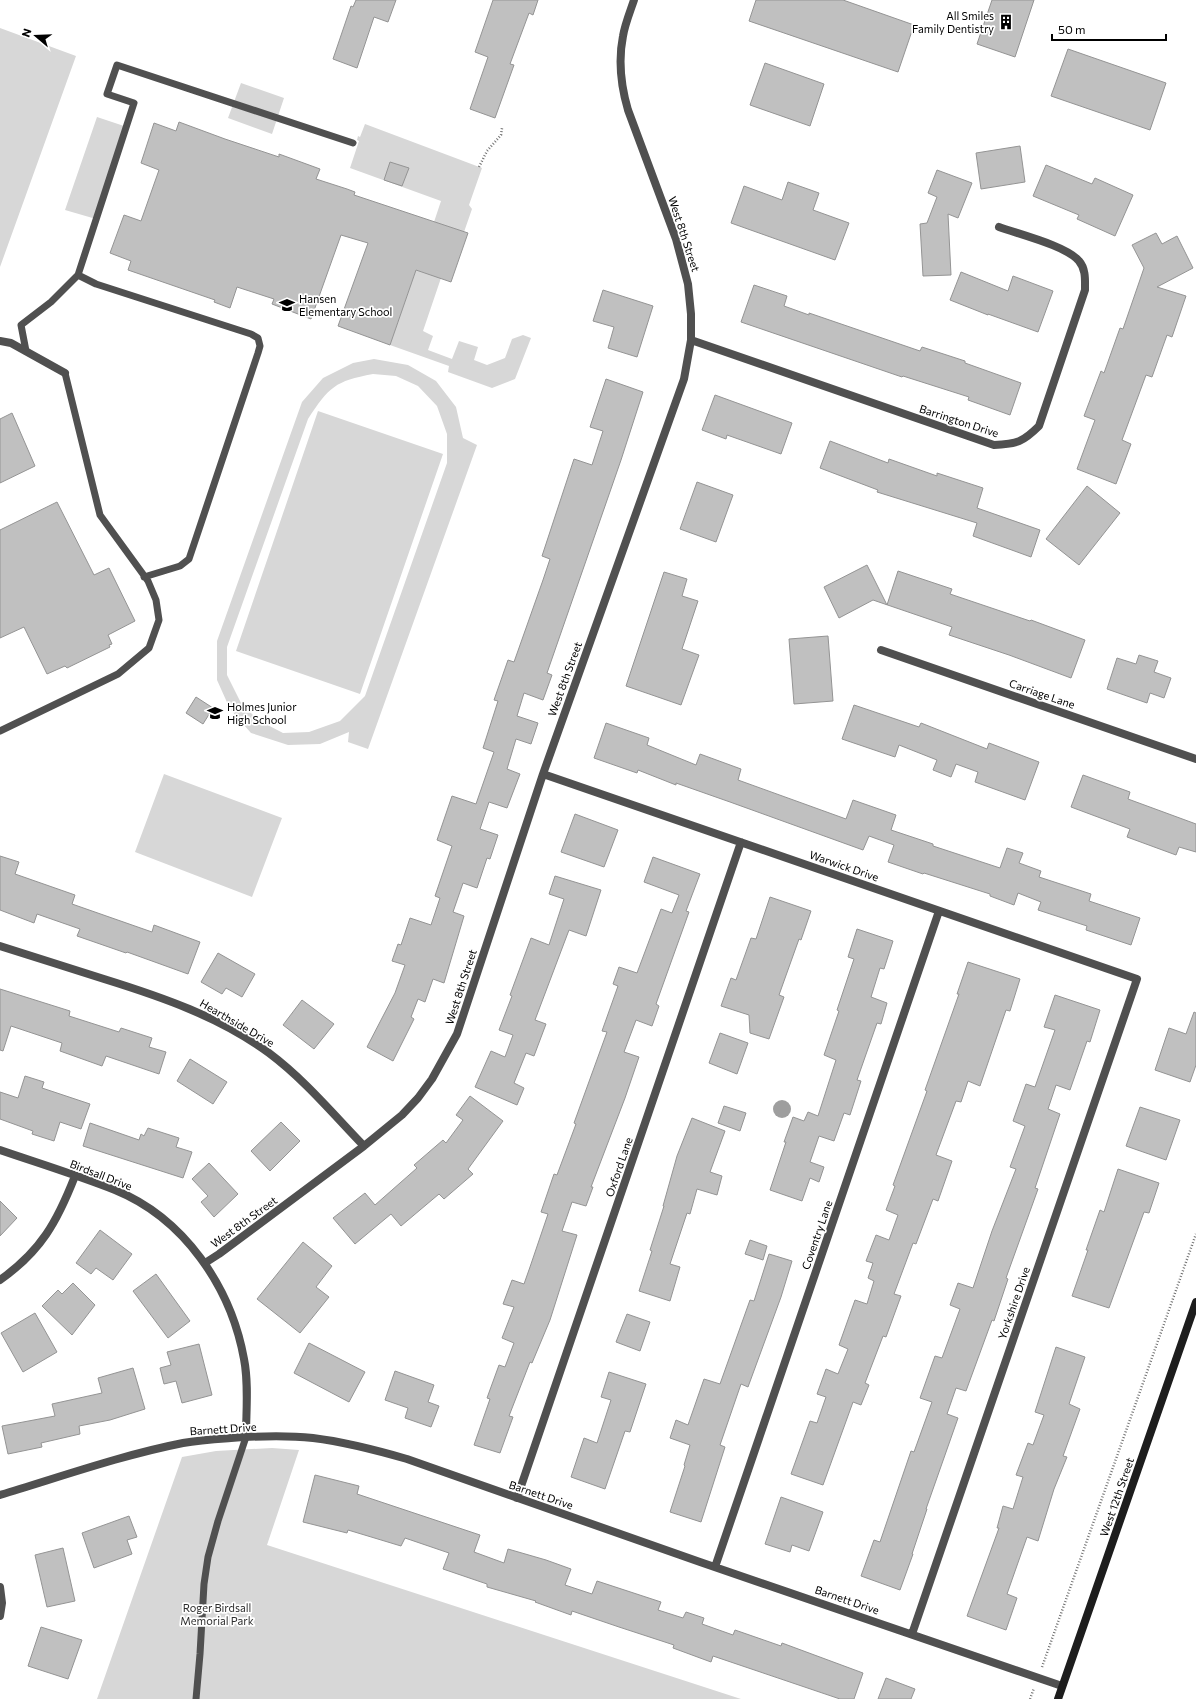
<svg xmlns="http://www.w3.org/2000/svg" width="1196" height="1699" viewBox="0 0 1196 1699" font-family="Commissioner,sans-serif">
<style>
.green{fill:#d7d7d7;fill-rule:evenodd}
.water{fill:#9e9e9e}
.building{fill:#c0c0c0;stroke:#949494}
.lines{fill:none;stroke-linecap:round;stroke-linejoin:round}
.path{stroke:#727272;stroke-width:2.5;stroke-dasharray:1 2;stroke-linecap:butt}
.service{stroke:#505050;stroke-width:7}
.minor{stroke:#505050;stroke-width:8}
.secondary{stroke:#1d1d1d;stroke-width:8}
.labels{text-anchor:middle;stroke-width:3.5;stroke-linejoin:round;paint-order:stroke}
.poi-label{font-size:11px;fill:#000;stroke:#fff;text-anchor:start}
.street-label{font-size:11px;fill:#000;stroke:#fff}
.park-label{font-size:11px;fill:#2e2e2e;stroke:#fff}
</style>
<rect width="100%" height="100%" fill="#fff"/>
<path class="green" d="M0 28 76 56 0 267Z
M241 83 284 98 272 134 228 118Z
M97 117 127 127 96 219 65 210Z
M365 124 482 168 469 205 472 209 464 232 434 222 441 201 350 168 359 141 357 140 358 136 360 137Z
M416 270 441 278 423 331 433 336 428 350 452 359 459 341 478 347 474 360 487 365 505 358 512 339 523 335 531 338 515 379 492 388 448 372 449 366 390 345Z
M374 359 408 365 436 381 456 407 463 438 477 445 368 749 348 742 349 732 320 744 288 745 251 733 230 709 217 680V641L302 402 323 378 353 363ZM373 374 396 376 418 386 437 406 447 434V463L365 696 340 721 309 732 283 733 258 720 241 703 227 675V647L308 419C329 387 335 381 373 374Z
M318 411 443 454 360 694 236 651Z
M164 774 282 818 252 897 135 852Z
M272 1448 299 1450 267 1545 741 1699H97L182 1457 216 1451Z"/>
<path class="water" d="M773 1109a9 9 0 1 1 18 0a9 9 0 1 1-18 0Z"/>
<path class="building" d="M356 0H396L388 22 374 17 357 68 333 59 351 6 353 7Z
M493 0H538L533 15 529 13 510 64 514 65 495 118 470 109 488 57 475 52Z
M756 0H843L914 25 898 72 749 21Z
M992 0H1034L1015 57 977 44Z
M1068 49 1166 83 1150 130 1051 96Z
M765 63 824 84 810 126 750 105Z
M179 122 225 139 279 157V154L320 169 316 179 347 189 355 192 354 195 468 233 451 282 416 270 390 345 338 326 368 243 341 235 311 319 272 304 274 299 237 287 230 308 214 302 215 300 128 270 131 261 110 253 124 215 141 221 159 170 141 163 154 123 176 131Z
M1020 146 1025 182 981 189 976 153Z
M390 162 409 168 402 186 384 180Z
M1046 165 1092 184 1095 178 1133 195 1115 236 1077 219 1079 215 1033 196Z
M937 170 972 183 958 218 948 214 951 275 923 276 920 224 927 223 937 197 928 193Z
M788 182 819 193 813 210 849 223 835 260 731 223 744 186 782 200Z
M1156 233 1162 244 1177 236 1193 268 1157 287 1186 296 1172 337 1167 335 1152 377 1146 375 1122 440 1131 444 1116 484 1077 469 1095 420 1084 416 1101 371 1104 373 1120 328 1123 329 1144 268 1132 245Z
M961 272 1008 291 1013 276 1053 291 1038 332 988 314V315L950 300Z
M754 285 787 296 784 306 809 315V313L920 351 922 347 965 361V363L1021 383 1010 415 968 400 969 397 903 376 902 377 741 322Z
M603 290 653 306 637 357 608 348 614 327 593 321Z
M606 379 643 392 621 460 547 673 552 675 543 700 524 693 517 716 538 723 531 744 516 739 507 769 520 774 507 808 489 802 480 829 498 835 490 859 487 858 477 888 463 883 453 912 464 916 444 983 433 979 425 1002 418 999 411 1017 414 1019 393 1061 367 1047 395 993 405 965 392 961 398 944 401 945 410 918 431 925 440 898 435 896 452 846 437 840 452 796 476 804 494 752 483 748 498 701 494 700 508 660 514 662 543 580 550 559 542 556 574 459 592 465 603 431 590 427Z
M715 395 792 423 781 454 727 435 726 439 702 430Z
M12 413 35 466 0 483V419Z
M830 441 888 463 889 459 937 476V473L983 488 977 508 1040 530 1031 557 973 536 977 523 877 492 878 490 820 468Z
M697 482 733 495 716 542 680 529Z
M1087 486 1120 513 1079 565 1046 539Z
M57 502 94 575 109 568 135 621 108 635 112 644 109 645 110 647 67 668 65 666 47 674 24 627 0 638V530Z
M867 565 887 605 898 571 952 589 950 594 1030 621 1031 620 1085 640 1071 678 1009 655 949 635 952 627 873 600 839 618 824 587Z
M664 572 687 579 682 596 698 601 682 649 699 655 681 705 626 686Z
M828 636 833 701 794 704 789 639Z
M1139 655 1158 661 1154 672 1171 678 1164 698 1150 693 1147 703 1107 689 1117 658 1136 664Z
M196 697 213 708 203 724 186 713Z
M854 705 919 727 921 723 987 749 989 743 1039 762 1025 800 975 782 978 772 956 764 951 777 933 770 937 760 899 745 895 757 842 739Z
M606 723 649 738 647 745 696 765 700 754 741 769 738 780 846 819 853 800 896 815 891 830 933 844V846L1000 868 1007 848 1023 853 1019 863 1041 871 1039 877 1091 894 1089 901 1140 918 1131 945 1086 930 1087 926 1038 910 1041 902 1018 893 1014 905 990 896V894L924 873 923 874 888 862 894 845 869 836 863 850 730 802 676 783V785L638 770 637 773 594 758Z
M1083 775 1130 792 1128 799 1196 824V852L1179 847 1176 855 1127 837 1130 829 1071 807Z
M575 814 618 830 604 867 561 852Z
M0 856 19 862 15 874 75 895 72 904 152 932 154 925 200 942 188 974 127 952 126 953 77 936 80 929 37 914 34 923 0 910Z
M653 857 700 874 686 911 689 912 656 1004 659 1006 652 1026 636 1020 624 1052 639 1057 625 1098 591 1187H593L586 1206 572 1202 562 1231 577 1235 550 1320 532 1363 530 1362 509 1416 513 1417 500 1453 474 1445 490 1399 487 1398 499 1365 505 1367 514 1343 502 1338 514 1307 503 1304 512 1280 524 1284 530 1267 548 1214 541 1212 554 1174 557 1175 576 1124 574 1123 607 1032 602 1031 618 986 613 984 619 967 637 973 661 909 672 913 679 895 644 882Z
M555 876 601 890 586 936 569 930 535 1020 546 1024 534 1056 526 1053 514 1083 524 1088 517 1105 475 1087 491 1051 505 1057 513 1035 499 1030 512 996 510 995 531 938 549 945 564 899 549 894Z
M770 897 811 911 801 940 799 939 779 995 784 997 769 1039 750 1033 749 1015 721 1006 731 978 736 980 751 938 756 939Z
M857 929 893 941 884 969 880 968 871 997 887 1003 881 1024 877 1023 857 1080 861 1081 850 1115 844 1113 834 1141 819 1136 810 1162 824 1167 819 1182 810 1178 802 1201 770 1190 786 1142H784L793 1117 804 1121 808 1112 818 1116 836 1060 824 1055 839 1011 837 1010 854 959 848 957Z
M218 953 255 974 242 997 226 988 222 994 201 982Z
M968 962 1020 979 1010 1011 1006 1010 980 1086 968 1081 961 1102 956 1101 936 1155 952 1161 938 1201 933 1199 916 1244 913 1243 894 1294 901 1296 886 1337 883 1336 865 1383 869 1385 861 1405 853 1402 823 1485 791 1474 810 1421 817 1423 826 1397 817 1394 826 1369 838 1374 848 1349 839 1345 855 1300 867 1304 874 1281 868 1278 873 1263 866 1261 876 1235 889 1240 898 1215 886 1210 895 1186 893 1185 927 1091 925 1090 959 994H957Z
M0 989 70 1011 69 1016 119 1032 121 1028 152 1038 149 1047 166 1052 159 1074 106 1056 102 1066 60 1051 62 1043 11 1026 3 1051 0 1050Z
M1055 995 1100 1010 1090 1042 1087 1041 1070 1090 1056 1085 1048 1109 1060 1114 1035 1188 1038 1189 1006 1278 1008 1279 994 1321 992 1320 966 1391 956 1388 947 1414 958 1418 926 1509H927L912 1554H913L900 1590 861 1576 874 1540 880 1542 911 1451 914 1452 932 1402 920 1398 935 1356 942 1358 960 1309 950 1305 958 1283 973 1288 992 1231 1016 1169 1010 1167 1025 1126 1013 1121 1026 1084 1035 1087 1055 1030 1044 1027Z
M302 1000 334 1024 314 1049 283 1025Z
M1194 1012 1196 1013V1065L1190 1082 1155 1070 1169 1028 1186 1034Z
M720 1033 748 1043 737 1074 709 1063Z
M190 1059 227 1082 213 1104 177 1081Z
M25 1076 44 1082 42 1088 90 1104 81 1129 60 1122 54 1141 32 1134 33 1131 0 1119V1092L18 1098Z
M470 1096 503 1121 468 1169 473 1174 444 1199 439 1194 401 1226 391 1214 355 1244 333 1218 365 1193 375 1205 417 1168 414 1165 443 1140 446 1143 463 1120 456 1115Z
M724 1106 746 1113 740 1131 718 1123Z
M1140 1107 1180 1120 1166 1160 1126 1146Z
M692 1118 725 1131 710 1172 722 1176 717 1195 697 1189 690 1214 687 1213 670 1264 680 1267 670 1301 639 1291 652 1251 650 1250 664 1206H663L677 1156Z
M281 1122 300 1141 270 1171 251 1151Z
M90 1123 139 1140 141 1134 144 1136 148 1128 179 1138 176 1147 192 1152 183 1178 83 1146Z
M209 1163 238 1194 214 1217 201 1202 208 1196 192 1179Z
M1118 1169 1159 1183 1149 1213 1144 1212 1109 1308 1072 1296 1088 1250H1086L1100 1210 1104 1212Z
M0 1201 17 1218 0 1236Z
M100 1230 132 1254 113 1280 96 1268 91 1274 76 1263Z
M750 1240 767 1246 763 1260 745 1254Z
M303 1242 332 1266 316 1287 329 1297 300 1333 257 1299Z
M769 1254 792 1261 781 1297 748 1387 741 1384 720 1445 725 1447 701 1522 670 1512 685 1466 684 1465 690 1445 670 1438 676 1420 688 1425 704 1379 720 1384 750 1300 754 1301Z
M156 1274 190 1321 168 1338 133 1291Z
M73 1283 95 1305 72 1335 42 1306 58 1290 62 1294Z
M35 1313 57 1352 23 1372 1 1333Z
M627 1314 650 1322 640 1351 616 1342Z
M309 1343 365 1372 349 1402 294 1373Z
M199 1344 212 1395 182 1403 176 1381 164 1384 160 1368 171 1365 167 1352Z
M1056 1347 1085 1357 1069 1404 1080 1409 1063 1456 1067 1457 1054 1489 1038 1541 1027 1537 1007 1594 1017 1598 1006 1630 967 1616 999 1528H997L1003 1506 1013 1509 1023 1477 1016 1475 1028 1443 1033 1445 1044 1415 1035 1412Z
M133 1368 145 1409 110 1420 79 1426 80 1434 41 1443 42 1447 8 1454 2 1426 55 1416 52 1404 102 1393 98 1378Z
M395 1371 434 1385 428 1402 439 1406 431 1427 405 1418 408 1408 385 1400Z
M609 1372 646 1384 630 1432 625 1431 605 1489 571 1477 584 1438 597 1443 611 1400 601 1397Z
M315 1475 359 1486 357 1494 480 1535 474 1552 504 1563 508 1549 546 1560 571 1569 565 1585 592 1594 597 1581 661 1602 658 1610 683 1618 686 1612 704 1618 702 1624 733 1635 735 1630 781 1646 782 1643 863 1673 854 1699H840L713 1656 711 1662 673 1648 674 1645 619 1627 572 1611 571 1615 535 1602 536 1601 487 1587V1584L443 1569 449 1553 405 1538 401 1546 348 1530 347 1533 303 1522Z
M781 1497 823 1512 809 1551 792 1545 790 1552 765 1544Z
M129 1516 137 1537 127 1540 132 1554 94 1568 82 1533Z
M63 1548 75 1601 47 1607 35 1555Z
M41 1627 82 1640 68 1679 28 1666Z
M886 1678 915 1689 911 1699H878Z"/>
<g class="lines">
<path class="path" d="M479 167 487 151 501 135 502 128
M1042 1667 1196 1234
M1030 1699 1034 1688"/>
<path class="service" d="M78 275 134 103 107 94 117 65 353 143
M26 351 21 325 51 302 78 275 96 284 251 334 258 338 260 346 258 353 189 559 180 566 144 577
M0 731 118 674 149 648 159 620 156 600 148 581 100 515 65 373
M196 1699 200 1654 204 1584 208 1557 218 1521 246 1437"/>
<path class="minor" d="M691 340 994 445C1017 444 1023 442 1039 426L1085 290C1085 280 1086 269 1079 261 1067 246 1018 234 999 227
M0 341 11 343 65 373
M881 650 1196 759
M543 774 1137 979 912 1634
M0 946C35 957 69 968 104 979 162 997 220 1017 269 1053 305 1080 333 1114 364 1146
M0 1150C38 1163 77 1175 115 1190 184 1218 231 1287 244 1359 249 1384 246 1412 246 1437
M205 1263 219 1254 364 1146 402 1115 418 1098 432 1079 457 1034 543 774 684 379 691 340V314L688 284 676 239 628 110C621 86 618 61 623 36 625 24 630 12 634 0
M0 1280C41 1251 57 1222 75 1176
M0 1495C60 1477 122 1455 183 1443 199 1440 216 1439 231 1438 258 1436 286 1435 313 1438 345 1442 376 1450 407 1459L700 1562 1062 1686
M517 1498 741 842
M715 1567 939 911
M0 1587 2 1603 0 1616"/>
<path class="secondary" d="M1058 1699 1196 1302"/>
</g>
<defs>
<symbol id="building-bare" viewBox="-9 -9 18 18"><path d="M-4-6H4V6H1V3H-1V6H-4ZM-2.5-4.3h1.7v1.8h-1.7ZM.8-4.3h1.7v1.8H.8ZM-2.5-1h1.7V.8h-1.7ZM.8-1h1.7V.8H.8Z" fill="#000" stroke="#fff" stroke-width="2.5" paint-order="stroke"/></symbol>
<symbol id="school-bare" viewBox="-9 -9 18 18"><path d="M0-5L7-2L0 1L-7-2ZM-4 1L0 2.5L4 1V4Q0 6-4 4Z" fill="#000" stroke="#fff" stroke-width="2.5" paint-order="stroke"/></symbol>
</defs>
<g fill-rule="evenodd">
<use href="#building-bare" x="995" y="11" width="22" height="22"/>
<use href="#school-bare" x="276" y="294" width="22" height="22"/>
<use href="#school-bare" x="204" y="702" width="22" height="22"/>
</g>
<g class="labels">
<g class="poi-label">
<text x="994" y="20" text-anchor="end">All Smiles<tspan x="994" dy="13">Family Dentistry</tspan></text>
<text x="299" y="303">Hansen<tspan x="299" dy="13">Elementary School</tspan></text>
<text x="227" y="711">Holmes Junior<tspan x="227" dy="13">High School</tspan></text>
</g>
<g class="street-label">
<text transform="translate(684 234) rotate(72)" y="4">West 8th Street</text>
<text transform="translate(959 421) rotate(18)" y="4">Barrington Drive</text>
<text transform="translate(565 679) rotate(-70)" y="4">West 8th Street</text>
<text transform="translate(1042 694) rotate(19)" y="4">Carriage Lane</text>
<text transform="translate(844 866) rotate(19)" y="4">Warwick Drive</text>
<text transform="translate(461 987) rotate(-72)" y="4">West 8th Street</text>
<text transform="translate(237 1023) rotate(30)" y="4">Hearthside Drive</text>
<text transform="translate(619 1167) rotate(-71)" y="4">Oxford Lane</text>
<text transform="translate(101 1175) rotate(21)" y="4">Birdsall Drive</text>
<text transform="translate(244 1222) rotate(-36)" y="4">West 8th Street</text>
<text transform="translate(817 1235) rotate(-71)" y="4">Coventry Lane</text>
<text transform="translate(1014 1303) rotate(-71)" y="4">Yorkshire Drive</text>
<text transform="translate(223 1429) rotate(-4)" y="4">Barnett Drive</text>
<text transform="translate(541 1495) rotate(19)" y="4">Barnett Drive</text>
<text transform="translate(1117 1497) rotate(-71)" y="4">West 12th Street</text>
<text transform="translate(847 1600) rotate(19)" y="4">Barnett Drive</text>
</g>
<g class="park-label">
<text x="217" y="1612">Roger Birdsall<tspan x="217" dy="13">Memorial Park</tspan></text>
</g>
</g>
<g transform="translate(36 36) rotate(289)" stroke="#ffffff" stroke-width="3" paint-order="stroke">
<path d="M0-3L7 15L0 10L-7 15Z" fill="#000000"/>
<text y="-6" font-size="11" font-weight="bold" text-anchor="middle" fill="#000000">N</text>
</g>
<path d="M1052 34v6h114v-6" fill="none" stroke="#000000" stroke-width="2"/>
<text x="1058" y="34" font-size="12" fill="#000000" stroke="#ffffff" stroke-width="3" paint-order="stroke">50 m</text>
</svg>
